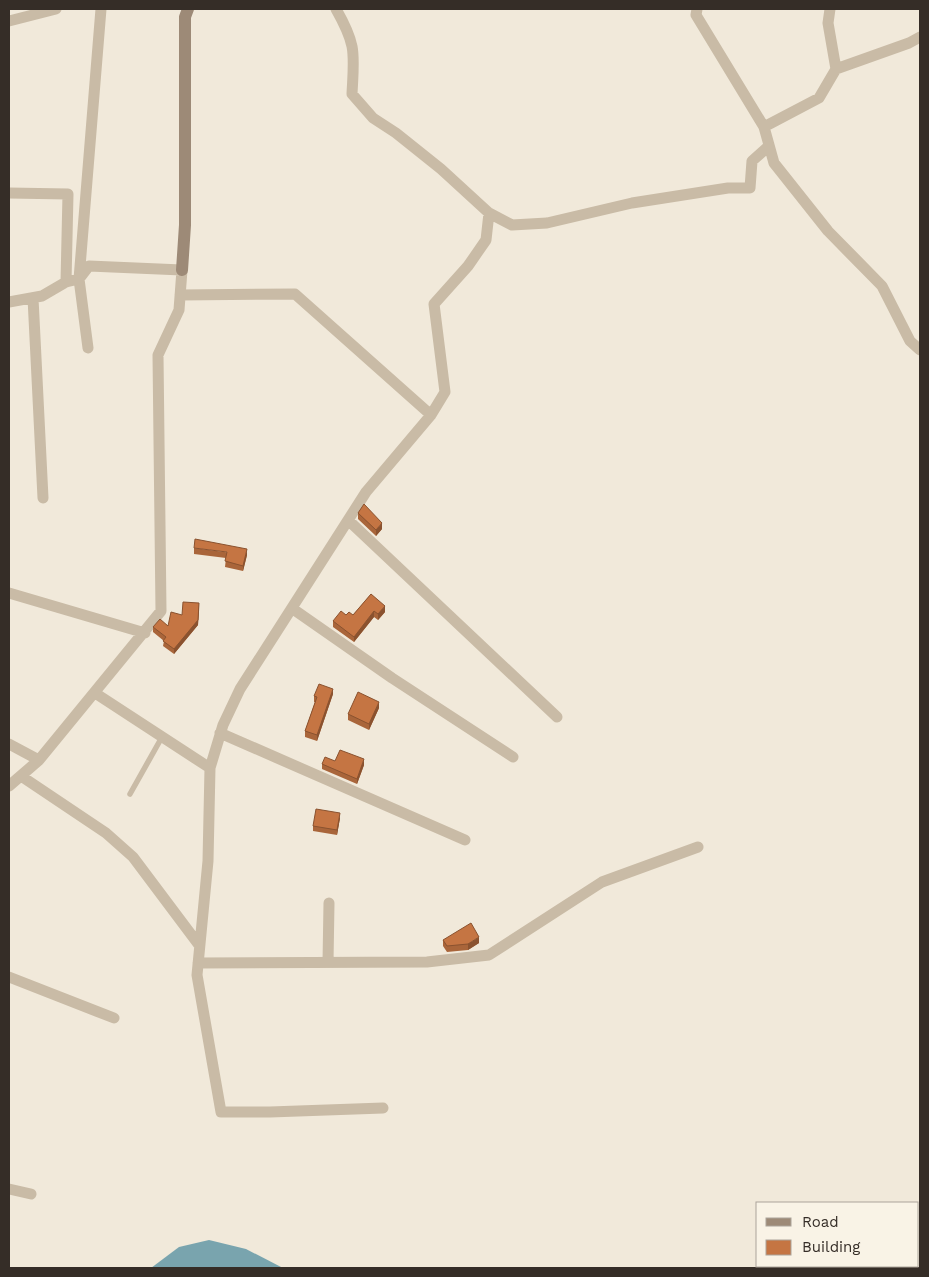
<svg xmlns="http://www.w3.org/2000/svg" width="929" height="1277" viewBox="0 0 929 1277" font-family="'Work Sans',sans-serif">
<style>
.water{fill:#79a4ae}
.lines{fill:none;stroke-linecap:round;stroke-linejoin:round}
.lane{stroke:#c9bba6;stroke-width:5.5}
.street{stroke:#c9bba6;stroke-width:11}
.secondary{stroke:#9d8a77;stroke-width:12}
.wall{fill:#a9653a}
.shaded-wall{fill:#8a522f}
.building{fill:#c57543;stroke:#8a522f}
</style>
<rect width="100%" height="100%" fill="#f1e9da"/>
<path class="water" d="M209 1240 246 1249 283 1268H151L179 1247Z"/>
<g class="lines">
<path class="lane" d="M130 794 162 737"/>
<path class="street" d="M336 9C357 46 354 53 352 94L373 118 396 133 441 169 489 213 512 225 547 223 632 203 728 188H750L752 161 769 146
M697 9 696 15 764 127 774 163 828 231 882 286 910 341 920 350
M9 21 56 9
M836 69 909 43 920 37
M764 127 819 98 836 69 828 23 830 9
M9 193 68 194 66 282
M180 295 295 294 431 415
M33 298 43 498
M9 302 42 296 66 282 79 279 89 266 182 270 179 310 158 355 161 611 39 760 9 786
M88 348 79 279 101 9
M348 520 557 717
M9 593 145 633
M293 609 392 678 513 757
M95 693 210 768
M220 733 465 840
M9 744 39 760
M21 776 106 833 133 857 199 945
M328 962 329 903
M198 963 427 962 489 955 602 882 698 847
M9 977 114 1018
M383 1108 270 1112H221L197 975 208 861 210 768 223 725 240 689 366 492 431 415 445 392 434 304 468 266 486 240 489 213
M9 1189 31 1194"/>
<path class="secondary" d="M182 270 185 225V17L188 9"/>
</g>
<path class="wall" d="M358 513 382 529 376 536 358 519Z
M194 548 247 555 243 571 225 567 226 558 194 554Z
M371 594 385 612 378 620 374 617 354 642 333 627V621L346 615H353Z
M199 608 198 625 174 654 163 646 164 641 153 632V627L168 626 182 615Z
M333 694 317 741 305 737V731L315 702H314V696Z
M379 708 369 730 348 720V714Z
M335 761 364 765 357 784 322 769V764Z
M340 818 337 835 313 831V826Z
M443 940 479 943 468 950 447 952 443 946Z"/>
<path class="shaded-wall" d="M382 523V529L376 536V530Z
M247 549V555L243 571V566Z
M199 603 198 625 174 654V649Z
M385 606V612L378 620V614Z
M374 611V617L354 642V637Z
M333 689V694L317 741V735Z
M379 702V708L369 730V724Z
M364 759V765L357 784V779Z
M340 813V818L337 835V830Z
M479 937V943L468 950V944Z"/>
<path class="building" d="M364 504 382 523 376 530 358 513Z
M195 539 247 549 243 566 225 561 227 552 194 548Z
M371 594 385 606 378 614 374 611 354 637 333 621 341 611 346 615 349 612 353 615Z
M183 602 199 603 198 620 174 649 163 641 166 637 153 627 160 619 168 626 171 612 182 615Z
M319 684 333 689 317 735 305 731 317 697 314 696Z
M358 692 379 702 369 724 348 714Z
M340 750 364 759 357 779 322 764 325 757 335 761Z
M316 809 340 813 337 830 313 826Z
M471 923 479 937 468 944 447 946 443 940Z"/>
<rect width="929" height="1277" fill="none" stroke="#352d27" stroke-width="20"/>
<rect x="756" y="1202" width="162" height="65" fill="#f9f3e6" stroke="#aba49a"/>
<rect x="766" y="1218" width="25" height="8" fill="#9d8a77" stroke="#aba49a"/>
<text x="802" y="1227" font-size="15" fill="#352d27">Road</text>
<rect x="766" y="1240" width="25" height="15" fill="#c57543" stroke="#aba49a"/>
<text x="802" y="1252" font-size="15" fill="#352d27">Building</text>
</svg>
